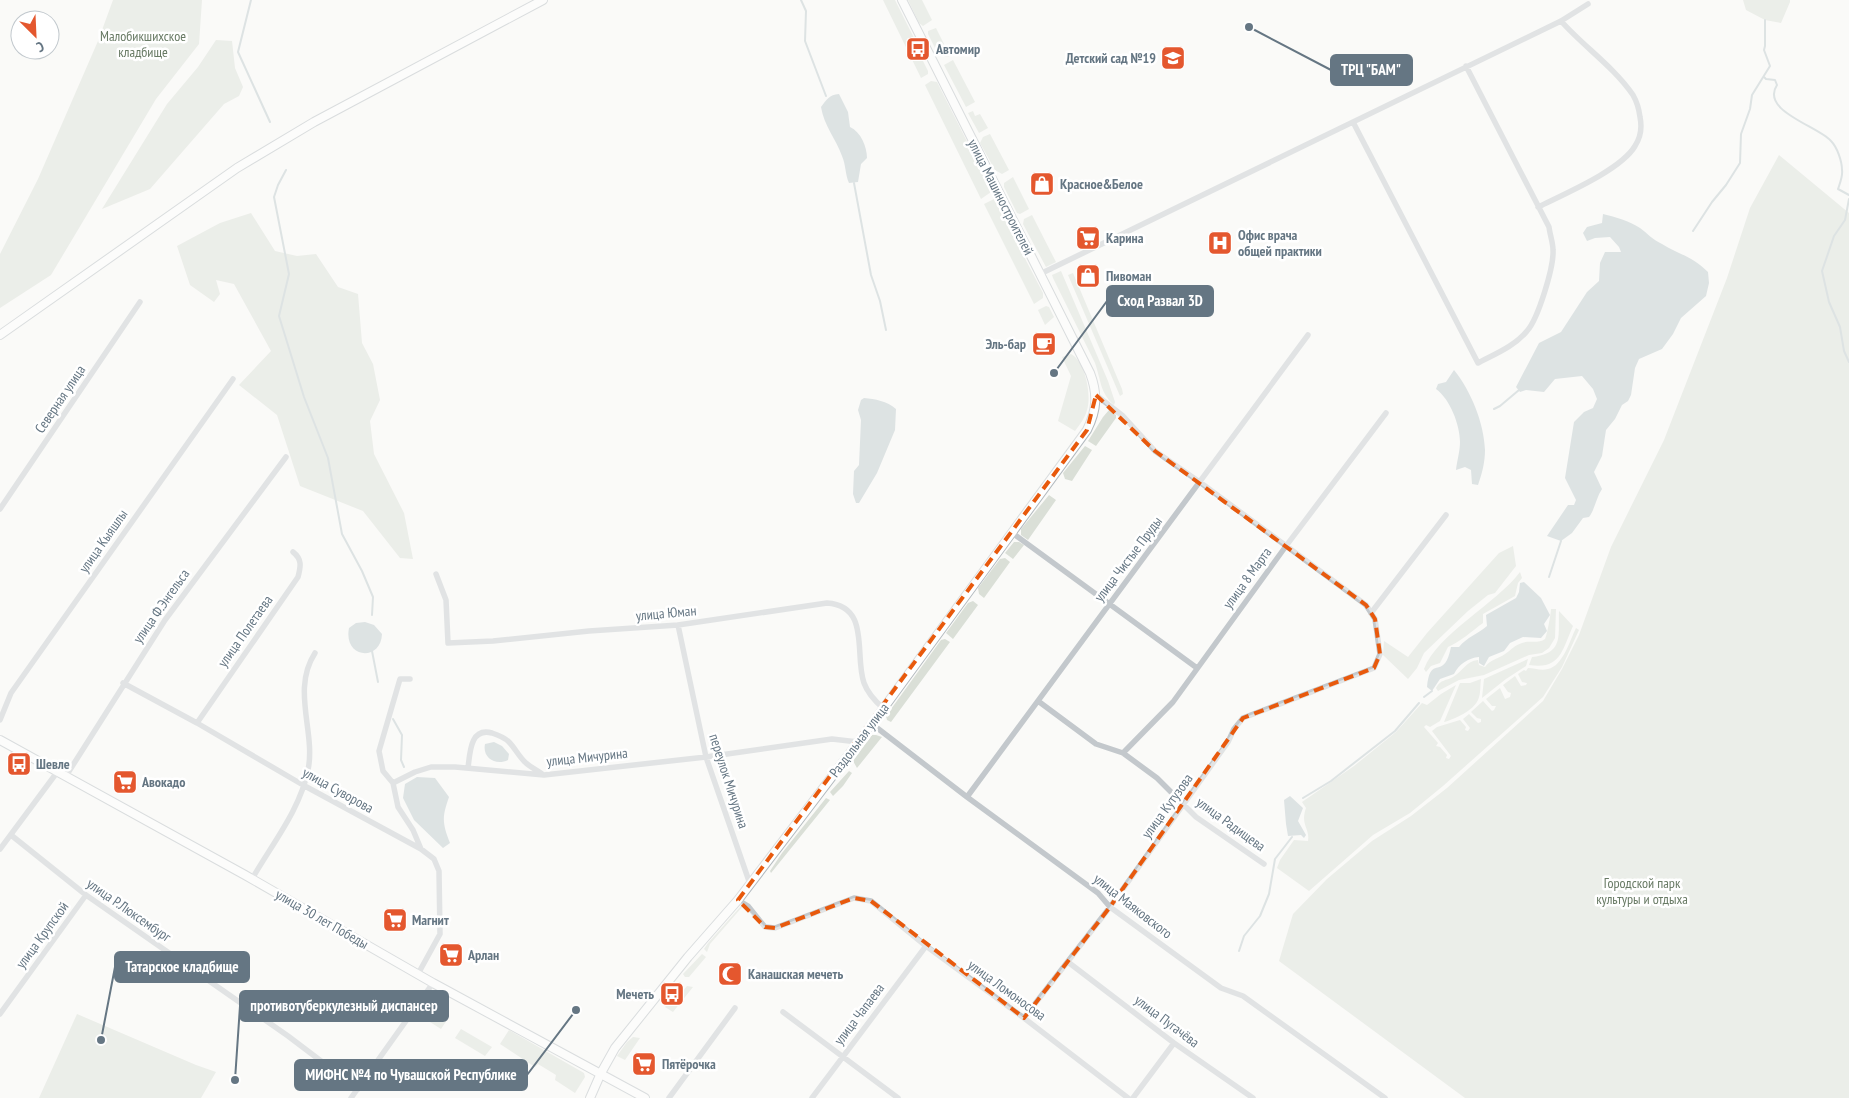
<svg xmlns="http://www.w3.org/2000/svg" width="1849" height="1098" viewBox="0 0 1849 1098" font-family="'PT Sans Narrow',sans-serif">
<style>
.green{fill:#dadfd7}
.water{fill:#bbc7cb}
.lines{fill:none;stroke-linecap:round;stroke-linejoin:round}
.stream{stroke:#bbc7cb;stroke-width:2}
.secondary-casing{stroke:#b3babf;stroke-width:10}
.street{stroke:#c3c8cc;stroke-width:5.5}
.secondary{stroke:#fff;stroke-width:8}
.marked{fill:none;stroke:#e8590c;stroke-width:4;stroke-dasharray:10 6;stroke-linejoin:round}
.labels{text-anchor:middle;stroke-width:5;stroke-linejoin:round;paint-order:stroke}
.park-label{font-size:14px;fill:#687a64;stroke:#fff}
.poi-label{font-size:14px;font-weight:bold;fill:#657683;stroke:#fff;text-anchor:start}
.street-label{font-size:14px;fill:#657683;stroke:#fff}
.leader{fill:none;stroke:#657683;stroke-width:2}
.callout-dot{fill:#657683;stroke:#fff;stroke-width:2}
.callout{fill:#657683;stroke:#657683;stroke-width:2}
.callout-label{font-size:15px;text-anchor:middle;font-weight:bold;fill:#fff}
</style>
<rect width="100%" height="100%" fill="#fafaf8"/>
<path class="green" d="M113 0H202L199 44 156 99 51 275 0 308V254L38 179 98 41Z
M883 0H895L916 42 915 51 920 55 928 71V74L921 78Z
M908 0H922L932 20 923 26 919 23Z
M1743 0H1790V2L1781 23 1765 20 1746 10Z
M936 28 950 56 945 57 942 52 938 54 928 34V31Z
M216 40 232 41 235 68 243 87 239 96 224 104 150 189 102 209 167 104 198 67Z
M953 60 975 102 966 107 944 65Z
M931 81 937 82 991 189V192L981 199 925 85Z
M973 111 975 116 980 114 988 128 979 133 968 113Z
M990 134 1009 170 1002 174 995 170 980 143 983 137Z
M1779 155 1849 213V1098H1465L1279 961 1293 914 1327 879 1372 841 1411 816 1447 788 1543 701 1562 669 1579 635 1611 547 1664 440 1727 278 1750 208Z
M1013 177 1029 209 1020 214 1017 213 1004 187V183Z
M994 199 1043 293V298L1034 304 984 204Z
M251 213 275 251 297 256 316 254 338 287 358 294 362 343 373 364 380 400 370 421 374 454 404 513 413 559 400 558 363 511 300 486 277 415 239 385 271 351 234 284 216 280 220 294 214 302 190 285 177 246 220 223Z
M1032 215 1056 262 1046 267 1023 224 1024 219Z
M1061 271 1108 381 1115 402 1114 405C1100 393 1101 380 1095 363L1053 278 1052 275Z
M1073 273 1122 389 1123 394 1120 396 1068 275Z
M1046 306 1049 307 1054 317 1045 325 1038 310Z
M1071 354C1085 361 1092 395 1087 410 1085 418 1080 424 1075 431L1058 421 1071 376 1062 357Z
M1109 410 1116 415V418L1096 446 1088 441 1103 417Z
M1085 446 1092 450 1072 481 1065 479 1063 473Z
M1049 495 1056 500 1028 540 1021 535V529Z
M1014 542H1019L1024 545 1013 559 1005 553Z
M1513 546 1516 566 1495 593 1488 595 1468 611 1424 653 1417 668 1408 679 1383 655 1384 641 1408 657 1427 633 1499 553Z
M1005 558 1010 562 984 598 979 594 978 588 1000 559Z
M1520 572 1522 578 1518 583 1515 596 1483 614V623C1472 631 1460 642 1448 647L1440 663 1431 666 1426 672 1424 669C1438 633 1495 605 1520 572Z
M973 601 978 605 953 639 946 633 968 603Z
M1551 609H1556L1555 638 1549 648 1542 653 1529 655 1484 675 1459 680 1438 691 1436 688C1441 679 1446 681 1453 677 1463 671 1466 661 1478 660L1479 665 1485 667C1491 659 1498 659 1505 654 1511 650 1515 645 1522 643 1529 640 1539 644 1545 639 1547 636 1551 613 1551 609Z
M1559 611 1573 626C1562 650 1561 670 1529 665L1532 657C1564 653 1558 637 1559 611Z
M1576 628 1579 630 1562 667 1543 697 1443 786 1410 813 1373 835 1309 891 1277 868 1280 860 1294 840 1308 841C1310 828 1300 825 1306 808L1302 802 1354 766 1396 732 1422 703 1427 705 1441 694 1456 685 1440 721 1430 727 1426 725 1424 727 1438 743 1436 746 1440 747 1447 755 1446 758 1449 759 1451 756 1432 731 1437 727 1460 720 1466 727 1465 730 1468 731 1470 728 1463 719 1469 714 1478 723 1481 722V719L1477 718 1471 712 1483 701 1492 711 1494 710 1496 706H1492L1486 699 1500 688 1505 699 1510 697 1511 693 1508 692 1503 685 1515 676 1521 686 1526 685 1527 683 1522 682 1518 674 1524 670 1526 671 1528 668C1534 668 1541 671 1548 669 1563 666 1570 640 1576 628Z
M945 639 950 642 891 722 887 720 886 716 941 640Z
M1528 659 1526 666 1506 679 1482 698 1484 679Z
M1481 679C1480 685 1481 694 1478 700 1473 711 1455 719 1444 722L1460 683H1470Z
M872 735H876L882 737 857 768 853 761Z
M849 771 852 773 843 786 833 796 830 792Z
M826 798 830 800 771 873 770 871 782 853Z
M741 906H743L710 944 707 952 704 949 708 943Z
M702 954 706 957 689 977H685L683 974Z
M687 986 693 987 673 1012 665 1007 671 1000 678 997Z
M426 1006 447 1020 441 1029 419 1015Z
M77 1014 196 1065 216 1072 201 1098H39Z
M461 1029 492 1047 485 1056 455 1038Z
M509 1030 584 1073 585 1077 575 1093 555 1080 556 1075 538 1064 535 1067 500 1044Z
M633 1037 640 1038 625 1060 617 1056 627 1042Z"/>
<path class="water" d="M839 94 848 112 850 127C861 132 867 147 867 158L861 164 858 182 849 183C845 174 846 165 842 156 836 139 824 126 821 107 827 99 829 95 839 94Z
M1603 214C1616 217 1629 221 1640 228 1647 233 1653 240 1662 244 1680 255 1692 256 1708 272L1709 283 1706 296 1681 318 1673 334 1662 349 1639 359 1635 368 1631 395 1628 401 1622 405 1615 419 1606 430 1602 456 1594 472 1602 489C1596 498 1595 509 1589 517L1583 518 1572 533 1561 541 1547 536 1568 505H1574L1576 500 1565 478 1574 422 1584 412 1593 408 1597 399 1593 389 1582 376 1555 379 1544 392 1526 390 1520 392 1516 387 1539 343 1561 332 1587 292 1599 281 1600 263 1605 252H1621L1619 247 1610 237 1595 238 1587 241 1583 233 1587 227 1602 223Z
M1454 370C1471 391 1484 423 1485 450 1485 462 1482 474 1478 485L1472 484 1471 470 1465 467 1456 470C1457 461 1460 451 1460 442 1460 425 1450 399 1436 389L1438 384 1446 382Z
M864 398C875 399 887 401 896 409L895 430 877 473 859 503H856L853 494 854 471 859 465 861 420 858 410 861 400Z
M1524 582 1541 598 1550 615 1544 624 1547 631 1541 638 1523 637 1510 643 1504 651 1489 657 1484 666 1479 663V657C1468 658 1459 664 1454 674L1440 679 1432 691 1427 687C1430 658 1439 675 1447 660 1449 656 1450 651 1451 647H1459C1467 637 1478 634 1487 626L1486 615 1516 598 1519 592 1520 583Z
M365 622 374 625 382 634C381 662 343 659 349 628L356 623Z
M494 742 502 746 509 754 508 760C496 766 482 758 485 744Z
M417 777 435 778 449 797C442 817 442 823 450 843L443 848 414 820 403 798 405 784Z
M1290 796 1303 808 1298 821 1306 835 1304 838 1301 835 1288 836 1286 824 1284 800Z"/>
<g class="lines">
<path class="stream" d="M251 0 238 52 270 122
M801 0 806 11 805 41 826 96
M1764 77 1766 79 1775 80 1777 85C1760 111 1818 126 1831 141 1837 147 1842 161 1842 170 1843 176 1840 183 1838 189L1849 195
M286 170 278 185 274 197 289 274 279 316 304 397 328 458 342 534 362 571 373 597 372 615
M854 183 871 275 880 301 886 330
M1849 199 1845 220 1834 236 1822 271 1829 302 1840 327 1844 351 1849 362
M1693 231 1712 202 1726 185 1740 163 1741 134 1750 109 1752 95 1770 66 1764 50 1765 46V20
M1494 409 1500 406 1519 390
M1549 577 1561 541
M372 651 378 682
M1424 697 1432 691
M393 719 402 735 401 760 404 767
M1303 798 1331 781 1395 731 1419 703
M1239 951 1244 936 1260 916 1269 894 1275 859 1292 837"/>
<defs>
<path id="secondary" d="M0 335 237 168 314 122 543 0
M0 740 245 875 433 983 645 1098
M590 1098 601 1073 615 1048 688 957 738 900 799 820 872 724 1087 430C1097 410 1098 394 1090 373L902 0"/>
</defs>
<use href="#secondary" class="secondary-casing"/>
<path class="street" d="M1353 122 1478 363C1495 354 1515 346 1527 331 1538 319 1554 267 1553 250 1553 243 1550 235 1549 227L1466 66
M1538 207C1564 194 1621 170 1635 146 1641 137 1642 127 1640 117 1639 109 1637 102 1633 95 1614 67 1583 46 1561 21
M1040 274 1561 21 1588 4
M0 509 140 302
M1011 532 1197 668
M436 574 446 600 448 643 493 641 589 631 678 625 827 603C871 606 854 655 864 683 868 694 875 701 883 708
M1371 613 1446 515
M678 625 706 757 750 884
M123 683 197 723 303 785 421 849 434 859 439 871 440 934 418 974
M1038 701 1096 744 1123 753 1157 778 1196 817 1264 864
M0 720 11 693 233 379
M197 723 298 577C301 566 302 559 293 552
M872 724 967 797 1098 893 1110 907 1221 988 1243 996 1385 1098
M1123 753 1173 702 1286 546 1386 413
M468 768C470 753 470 727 492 733 498 735 504 737 509 742 515 748 519 757 526 763 530 767 537 770 542 774
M66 776 165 620 286 457
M393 783 383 771 379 751 400 679H410
M967 797 1308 335
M11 835 86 895 288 1036 358 1089
M0 849 58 771
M421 849 413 830 398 807 393 783 415 772 431 767H455L544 775 706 757 832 739 858 742
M252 879C272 844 300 810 308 770 316 732 291 690 315 653
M738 900 748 906 765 927 775 928 854 898 871 901 926 946 1024 1018 1128 1098
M1068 962 1174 1043 1253 1098
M783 1012 898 1098
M0 1014 86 895
M1024 1018 1110 907 1228 742 1234 729 1243 718 1374 668 1380 654 1375 619 1366 605 1201 483 1155 451 1123 416 1096 395
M351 1098 433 983
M669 1098 735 1008
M812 1098 926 946
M1133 1098 1174 1043"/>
<use href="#secondary" class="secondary"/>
</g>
<path d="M0 0H1849V1098H0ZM1096 395 1155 451 1366 605 1375 619 1380 654 1374 668 1243 718 1110 907 1024 1018 871 901 854 898 775 928 765 927 738 900 1087 430Z" fill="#fafaf8" fill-opacity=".55" fill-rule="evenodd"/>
<path class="marked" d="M1096 395 1155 451 1366 605 1375 619 1380 654 1374 668 1243 718 1110 907 1024 1018 871 901 854 898 775 928 765 927 738 900 1087 430Z"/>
<defs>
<symbol id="bus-square" viewBox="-11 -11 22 22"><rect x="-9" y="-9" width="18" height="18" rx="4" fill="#e4572e" stroke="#fff"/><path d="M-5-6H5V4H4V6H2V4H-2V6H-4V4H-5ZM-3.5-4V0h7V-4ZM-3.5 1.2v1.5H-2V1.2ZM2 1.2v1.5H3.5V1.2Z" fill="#fff"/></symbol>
<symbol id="school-square" viewBox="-11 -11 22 22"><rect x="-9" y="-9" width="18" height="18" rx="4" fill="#e4572e" stroke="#fff"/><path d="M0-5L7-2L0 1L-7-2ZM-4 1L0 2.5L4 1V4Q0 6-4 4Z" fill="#fff"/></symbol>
<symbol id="shop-square" viewBox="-11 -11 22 22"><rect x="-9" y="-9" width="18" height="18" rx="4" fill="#e4572e" stroke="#fff"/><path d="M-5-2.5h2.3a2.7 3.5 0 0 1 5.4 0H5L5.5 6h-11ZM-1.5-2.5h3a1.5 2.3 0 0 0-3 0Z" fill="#fff"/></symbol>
<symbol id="supermarket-square" viewBox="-11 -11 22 22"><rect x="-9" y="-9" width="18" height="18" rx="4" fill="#e4572e" stroke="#fff"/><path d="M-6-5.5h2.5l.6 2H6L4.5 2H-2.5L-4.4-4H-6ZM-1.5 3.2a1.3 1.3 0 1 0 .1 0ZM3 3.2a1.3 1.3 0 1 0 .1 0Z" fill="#fff"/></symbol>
<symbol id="hospital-square" viewBox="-11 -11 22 22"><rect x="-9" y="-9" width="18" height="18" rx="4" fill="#e4572e" stroke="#fff"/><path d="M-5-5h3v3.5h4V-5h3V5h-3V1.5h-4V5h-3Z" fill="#fff"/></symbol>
<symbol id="cafe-square" viewBox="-11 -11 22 22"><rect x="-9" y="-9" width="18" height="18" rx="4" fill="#e4572e" stroke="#fff"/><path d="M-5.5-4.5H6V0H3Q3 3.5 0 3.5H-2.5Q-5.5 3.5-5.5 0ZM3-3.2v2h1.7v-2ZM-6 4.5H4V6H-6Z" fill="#fff"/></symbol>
<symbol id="mosque-square" viewBox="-11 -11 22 22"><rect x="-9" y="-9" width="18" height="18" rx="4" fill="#e4572e" stroke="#fff"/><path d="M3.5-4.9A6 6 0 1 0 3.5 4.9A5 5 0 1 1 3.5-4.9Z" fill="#fff"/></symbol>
</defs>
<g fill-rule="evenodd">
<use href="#bus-square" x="904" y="35" width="28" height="28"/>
<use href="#school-square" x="1159" y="44" width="28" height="28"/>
<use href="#shop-square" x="1028" y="170" width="28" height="28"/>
<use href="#supermarket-square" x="1074" y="224" width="28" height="28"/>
<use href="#hospital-square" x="1206" y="229" width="28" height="28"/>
<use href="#shop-square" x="1074" y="262" width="28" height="28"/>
<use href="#cafe-square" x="1030" y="330" width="28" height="28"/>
<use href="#bus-square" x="5" y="750" width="28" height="28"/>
<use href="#supermarket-square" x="111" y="768" width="28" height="28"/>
<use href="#supermarket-square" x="381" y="906" width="28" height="28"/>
<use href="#supermarket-square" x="437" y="941" width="28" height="28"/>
<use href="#mosque-square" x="716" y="960" width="28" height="28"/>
<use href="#bus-square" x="658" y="980" width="28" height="28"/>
<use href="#supermarket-square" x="630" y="1050" width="28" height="28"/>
</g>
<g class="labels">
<g class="park-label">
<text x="143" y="41">Малобикшихское<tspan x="143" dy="16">кладбище</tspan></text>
<text x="1642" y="888">Городской парк<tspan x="1642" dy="16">культуры и отдыха</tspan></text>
</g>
<g class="poi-label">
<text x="936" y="54">Автомир</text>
<text x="1156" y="63" text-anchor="end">Детский сад №19</text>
<text x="1060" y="189">Красное&amp;Белое</text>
<text x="1238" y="240">Офис врача<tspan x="1238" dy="16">общей практики</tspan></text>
<text x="1106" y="243">Карина</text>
<text x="1106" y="281">Пивоман</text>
<text x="1026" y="349" text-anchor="end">Эль-бар</text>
<text x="36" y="769">Шевле</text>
<text x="142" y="787">Авокадо</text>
<text x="412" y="925">Магнит</text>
<text x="468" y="960">Арлан</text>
<text x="748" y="979">Канашская мечеть</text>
<text x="654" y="999" text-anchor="end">Мечеть</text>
<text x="662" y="1069">Пятёрочка</text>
</g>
<g class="street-label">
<text transform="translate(1001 197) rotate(63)" y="5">улица Машиностроителей</text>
<text transform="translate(60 399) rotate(-56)" y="5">Северная улица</text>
<text transform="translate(103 541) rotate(-55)" y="5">улица Кыяшлы</text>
<text transform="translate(1128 559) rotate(-53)" y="5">улица Чистые Пруды</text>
<text transform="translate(1247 578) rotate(-54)" y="5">улица 8 Марта</text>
<text transform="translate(161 606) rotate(-55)" y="5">улица Ф.Энгельса</text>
<text transform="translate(666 613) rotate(-5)" y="5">улица Юман</text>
<text transform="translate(245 631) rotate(-55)" y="5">улица Полетаева</text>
<text transform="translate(859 740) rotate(-53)" y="5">Раздольная улица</text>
<text transform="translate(587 757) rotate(-6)" y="5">улица Мичурина</text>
<text transform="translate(729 781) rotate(72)" y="5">переулок Мичурина</text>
<text transform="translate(338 790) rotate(29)" y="5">улица Суворова</text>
<text transform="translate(1167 806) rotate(-54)" y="5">улица Кутузова</text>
<text transform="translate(1231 824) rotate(36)" y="5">улица Радищева</text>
<text transform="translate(1133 906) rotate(38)" y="5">улица Маяковского</text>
<text transform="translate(129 910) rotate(35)" y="5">улица Р.Люксембург</text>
<text transform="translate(322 919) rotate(30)" y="5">улица 30 лет Победы</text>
<text transform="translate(42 935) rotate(-54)" y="5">улица Крупской</text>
<text transform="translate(1007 990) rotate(36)" y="5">улица Ломоносова</text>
<text transform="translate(859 1014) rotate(-53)" y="5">улица Чапаева</text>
<text transform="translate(1167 1021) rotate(37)" y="5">улица Пугачёва</text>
</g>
</g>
<path class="leader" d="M1249 27L1331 70M1054 373L1107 301M101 1040L115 967M235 1080L240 1006M576 1010L527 1075"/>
<g class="callout-dot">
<circle cx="1249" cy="27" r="5"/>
<circle cx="1054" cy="373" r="5"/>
<circle cx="101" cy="1040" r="5"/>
<circle cx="235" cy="1080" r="5"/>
<circle cx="576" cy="1010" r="5"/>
</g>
<g class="callout">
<rect x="1331" y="55" width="81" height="30" rx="5"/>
<rect x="1107" y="286" width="106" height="30" rx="5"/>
<rect x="115" y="952" width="134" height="30" rx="5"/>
<rect x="240" y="991" width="208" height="30" rx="5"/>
<rect x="295" y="1060" width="232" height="30" rx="5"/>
</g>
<g class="callout-label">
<text x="1371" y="75">ТРЦ "БАМ"</text>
<text x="1160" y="306">Сход Развал 3D</text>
<text x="182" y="972">Татарское кладбище</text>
<text x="344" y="1011">противотуберкулезный диспансер</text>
<text x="411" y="1080">МИФНС №4 по Чувашской Республике</text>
</g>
<g transform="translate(35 35) rotate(156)"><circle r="24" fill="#ffffff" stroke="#c1c8cd"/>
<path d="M0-4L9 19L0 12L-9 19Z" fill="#e4572e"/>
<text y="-8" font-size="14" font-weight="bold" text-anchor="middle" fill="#657683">С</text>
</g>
</svg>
